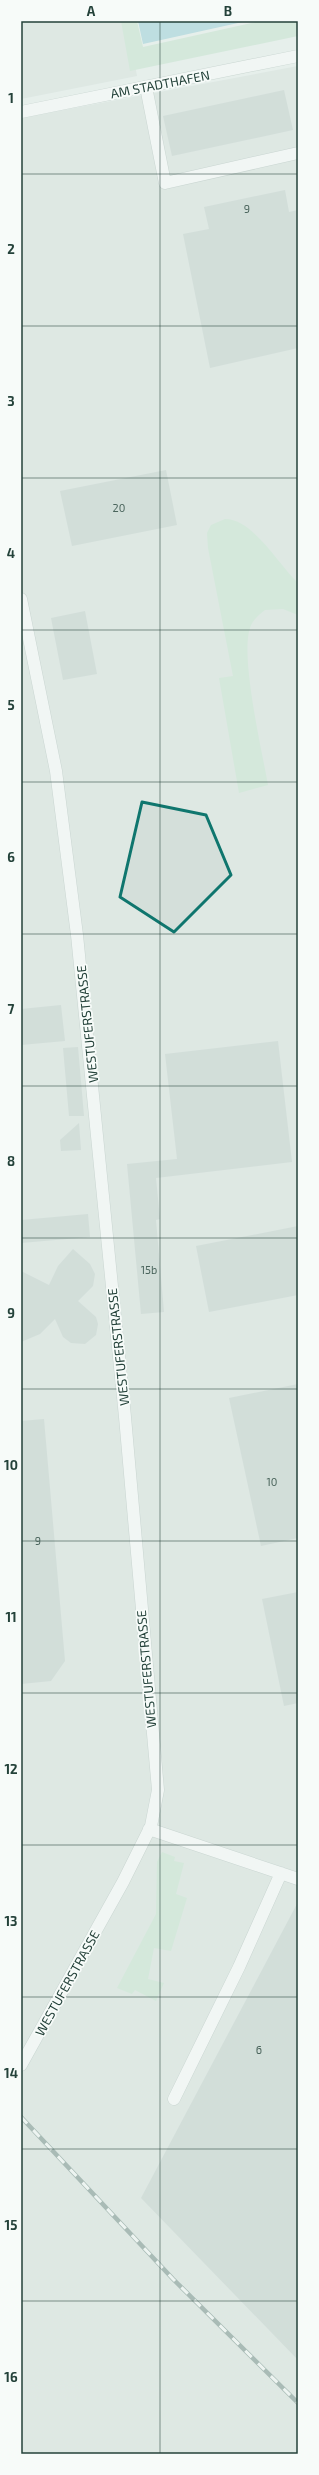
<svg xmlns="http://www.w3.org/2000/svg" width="319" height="2475" viewBox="0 0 319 2475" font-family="'Exo 2',sans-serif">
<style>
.built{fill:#d4dfda}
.green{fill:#bfe0c8}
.water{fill:#8ec9d4}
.building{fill:#bbcac4}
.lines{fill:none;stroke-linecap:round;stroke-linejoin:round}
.minor-casing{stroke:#a8b8b2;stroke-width:13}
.minor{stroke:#fff;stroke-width:12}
.rail-casing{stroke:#5f7d75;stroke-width:4.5}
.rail{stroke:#f7fbf9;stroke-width:3;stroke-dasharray:9;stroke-linecap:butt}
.marked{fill:none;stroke:#0f766e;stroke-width:3;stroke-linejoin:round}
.grid{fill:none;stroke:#24423a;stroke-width:1;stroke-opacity:0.55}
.labels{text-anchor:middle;stroke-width:3.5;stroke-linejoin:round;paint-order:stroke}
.number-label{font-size:11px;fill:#4a645c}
.street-label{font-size:13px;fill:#24423a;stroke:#f7fbf9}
.neatline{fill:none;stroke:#24423a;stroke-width:1.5}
.grid-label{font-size:13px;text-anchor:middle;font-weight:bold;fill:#24423a}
</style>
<rect width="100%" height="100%" fill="#e6efeb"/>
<path class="built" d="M21 21H127L137 76 21 99Z
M298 66V2454H21V118Z"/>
<path class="green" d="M121 21H137L143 47 260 21H298V36L130 71Z
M225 519C253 519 278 564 298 583V615L283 609 265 610C259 615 252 620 250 628 240 657 262 751 268 785L239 793 219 678 233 676 208 548 207 533 211 525Z
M162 1852 175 1857 174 1861 184 1863 176 1894 187 1898 171 1951 154 1948 148 1979 164 1983 156 2001 135 1990 132 1994 117 1988 156 1914 157 1862Z"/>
<path class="water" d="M138 21H247L143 44Z"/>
<path class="building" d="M284 90 293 130 172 156 163 116Z
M285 190 289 212 298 210V348L210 368 183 234 209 229 204 207Z
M166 470 177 525 72 546 60 491Z
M85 611 97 674 63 680 51 618Z
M61 1005 65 1041 21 1045V1009Z
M278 1041 292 1162 156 1178 160 1219 156 1220 164 1312 141 1314 127 1164 177 1159 165 1054Z
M78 1047 84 1116H69L63 1048Z
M79 1123 81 1150 61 1151 60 1140Z
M88 1214 90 1237 21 1243V1220Z
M298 1226V1295L209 1312 196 1246Z
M73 1249 90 1264 95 1274 93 1286 78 1301 96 1317 98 1324 96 1335 85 1344 71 1343 63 1337 55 1319 40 1334 21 1342V1271L49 1285 58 1266Z
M298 1384V1538L261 1546 229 1398Z
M44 1419 65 1661 51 1681 21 1684V1421Z
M298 1592V1703L284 1706 262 1599Z
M298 1902V2360L141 2198Z"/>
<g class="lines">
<defs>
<path id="minor" d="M146 87 165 183 298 153
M21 112 298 56
M21 599 56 771 77 935 125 1417 158 1790 151 1826 123 1882 21 2065
M149 1829 298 1879
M174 2099 239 1967 281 1873"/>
</defs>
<use href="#minor" class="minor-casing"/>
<use href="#minor" class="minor"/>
<defs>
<path id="rail" d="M21 2117 173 2279 298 2403"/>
</defs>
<use href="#rail" class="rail-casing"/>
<use href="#rail" class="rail"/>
</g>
<path d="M0 0H319V2475H0ZM142 802 206 815 231 875 174 932 120 897Z" fill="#e6efeb" fill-opacity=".55" fill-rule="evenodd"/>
<path class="marked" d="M142 802 206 815 231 875 174 932 120 897Z"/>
<path class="grid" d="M160 21V2454M21 174H298M21 326H298M21 478H298M21 630H298M21 782H298M21 934H298M21 1086H298M21 1238H298M21 1389H298M21 1541H298M21 1693H298M21 1845H298M21 1997H298M21 2149H298M21 2301H298"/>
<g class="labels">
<g class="number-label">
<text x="247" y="213">9</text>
<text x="119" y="512">20</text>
<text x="149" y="1274">15b</text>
<text x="272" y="1486">10</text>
<text x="38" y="1545">9</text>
<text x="259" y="2054">6</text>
</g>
<g class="street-label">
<text transform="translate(160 84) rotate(-11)" y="5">AM STADTHAFEN</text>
<text transform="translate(87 1024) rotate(-96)" y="5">WESTUFERSTRASSE</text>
<text transform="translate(118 1347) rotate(-96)" y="5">WESTUFERSTRASSE</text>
<text transform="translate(146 1669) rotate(-95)" y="5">WESTUFERSTRASSE</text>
<text transform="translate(67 1983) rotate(-61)" y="5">WESTUFERSTRASSE</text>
</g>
</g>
<rect width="319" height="2475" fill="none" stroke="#f7fbf9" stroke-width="44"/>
<rect x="22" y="22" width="275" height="2431" class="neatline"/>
<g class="grid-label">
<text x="91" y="16">A</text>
<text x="228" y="16">B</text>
<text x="11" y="103">1</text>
<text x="11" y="254">2</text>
<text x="11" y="406">3</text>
<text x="11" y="558">4</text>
<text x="11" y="710">5</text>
<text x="11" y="862">6</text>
<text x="11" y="1014">7</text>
<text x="11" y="1166">8</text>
<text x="11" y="1318">9</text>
<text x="11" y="1470">10</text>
<text x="11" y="1622">11</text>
<text x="11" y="1774">12</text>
<text x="11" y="1926">13</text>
<text x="11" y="2078">14</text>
<text x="11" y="2230">15</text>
<text x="11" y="2382">16</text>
</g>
</svg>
